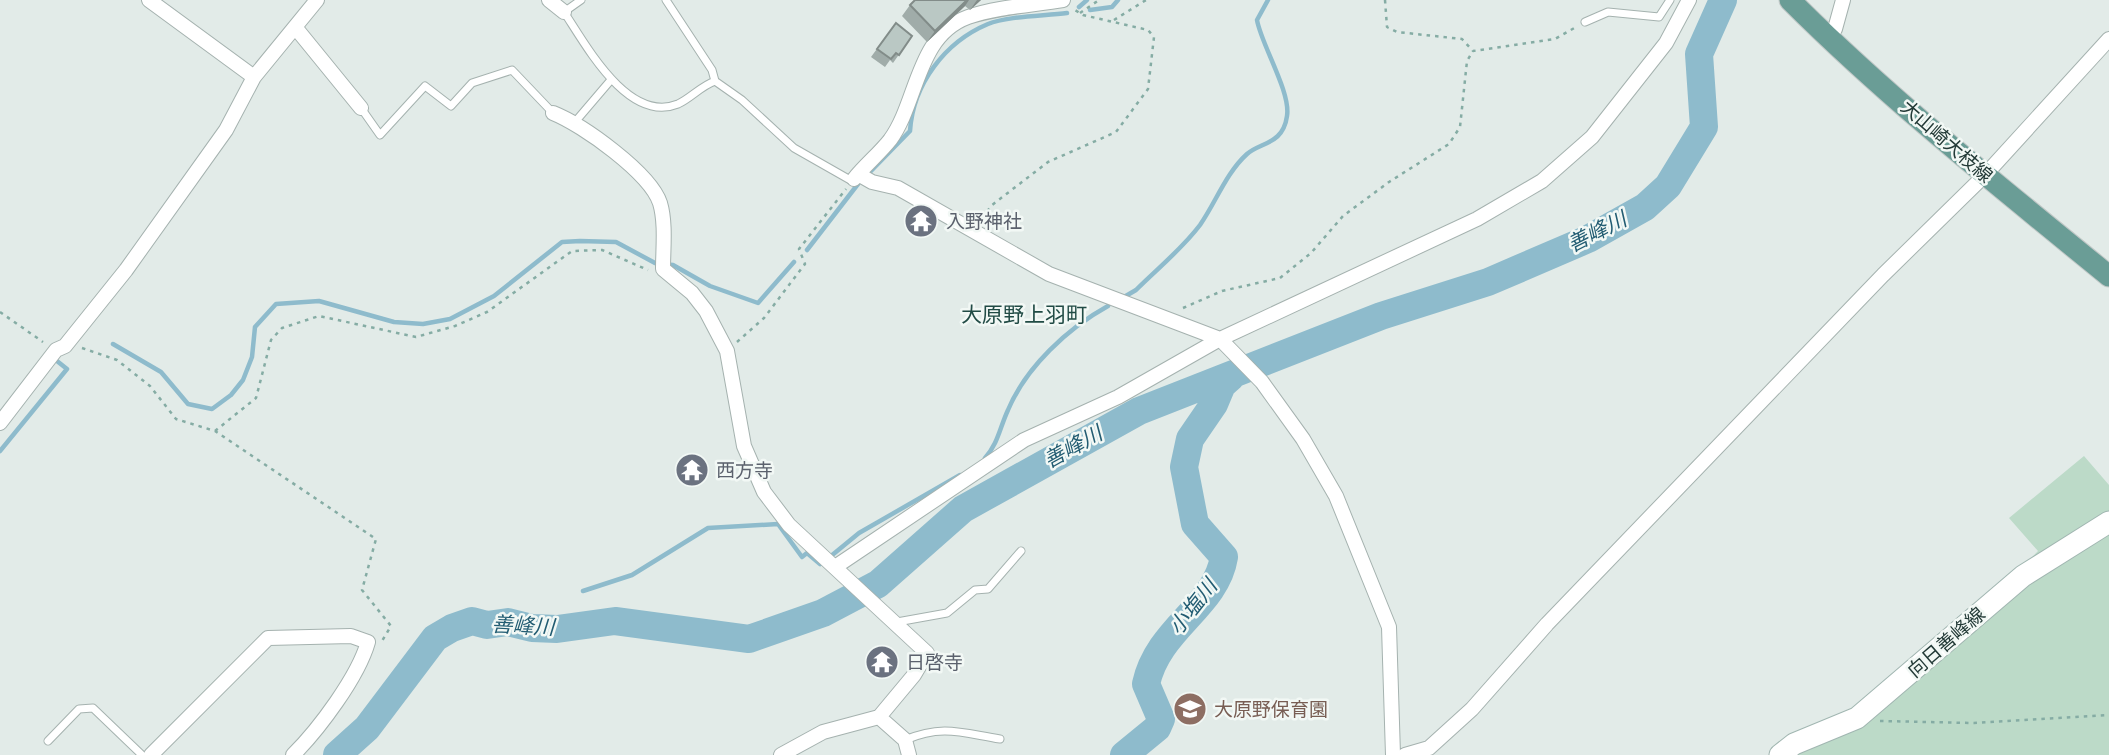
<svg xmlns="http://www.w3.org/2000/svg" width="2109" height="755" viewBox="0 0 2109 755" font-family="Montserrat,'Noto Sans JP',sans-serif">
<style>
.green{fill:#bcdac8}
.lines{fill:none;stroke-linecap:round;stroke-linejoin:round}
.stream{stroke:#8ebbcc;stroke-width:4.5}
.river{stroke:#8ebbcc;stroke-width:28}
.service-casing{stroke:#a5b2af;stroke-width:9}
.minor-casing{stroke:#a5b2af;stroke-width:16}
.secondary-casing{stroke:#a1b6b1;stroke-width:23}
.primary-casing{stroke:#c1c8c7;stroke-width:23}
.path{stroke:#85aca4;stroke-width:2.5;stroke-dasharray:3.5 5;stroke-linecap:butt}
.service{stroke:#fff;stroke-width:7}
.minor{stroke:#fff;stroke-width:14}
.secondary{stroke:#fff;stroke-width:21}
.primary{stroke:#6a9d96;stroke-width:21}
.wall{fill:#a0aca9}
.shaded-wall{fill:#828c89}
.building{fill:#bac8c4;stroke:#828c89;stroke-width:2}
.labels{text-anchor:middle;stroke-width:5;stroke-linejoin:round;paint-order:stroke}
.street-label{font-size:19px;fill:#233a37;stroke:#f2f8f5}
.worship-label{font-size:19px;fill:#5b616d;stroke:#f2f8f5;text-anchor:start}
.education-label{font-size:19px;fill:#785e54;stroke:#f2f8f5;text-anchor:start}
.water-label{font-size:21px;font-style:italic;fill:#225c72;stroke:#f2f8f5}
.neighbourhood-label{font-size:21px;fill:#214b45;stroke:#f2f8f5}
</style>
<rect width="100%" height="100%" fill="#e2ebe8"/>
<path class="green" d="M2084 456 2109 485V755H1792L1826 742 1901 694 2038 551 2009 518Z"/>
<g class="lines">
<path class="stream" d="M1079 7 1087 0
M1090 10 1112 7 1118 0
M870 172 910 131C913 84 945 42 988 24 1007 16 1045 16 1067 13
M807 250 858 184
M1124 297 1136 290C1157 269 1182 249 1200 225 1216 202 1226 173 1247 154 1260 142 1283 145 1287 116 1291 92 1261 44 1257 20L1268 0
M113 344 161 372 188 404 212 409 231 395 243 380 252 357 255 327 276 304 319 301 394 322 423 324 450 319 494 296 562 242 580 241 616 242 655 263 673 265 710 286 758 303 794 262
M0 451 67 369 57 361
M985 458C998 444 1000 427 1008 410 1026 367 1068 328 1108 306
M831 556 859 533 960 475
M583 591 632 575 708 528 778 524 802 557 807 553 820 564"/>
<path class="river" d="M337 755 367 728 435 638 452 628 472 621 487 625 508 622 532 628 557 629 615 621 749 639 823 613 878 584 963 509 1139 411 1381 316 1488 282 1588 239 1645 207 1668 186 1704 127 1699 54 1723 0
M1124 755 1157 728 1161 719 1146 684C1158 628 1216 607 1224 557L1195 524 1184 467 1190 439 1214 404 1222 385 1231 377"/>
<defs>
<path id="service" d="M581 0 564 12C586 45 628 124 678 104 691 98 701 86 715 81L742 100 794 148 852 181
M666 0 712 70 715 81
M1585 22 1608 12 1659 17 1670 0
M361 108 380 135 425 86 451 106 472 83 512 70 553 113
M575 122 610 81
M897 622 947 613 975 590 988 589 1021 551
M905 740C943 724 962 733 1000 739
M48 741 79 709 93 708 142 755"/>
<path id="minor" d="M149 0 254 77
M549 0 564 12
M295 27 361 108
M1828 39 1835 29 1843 0
M553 113C583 125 650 173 660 203 666 223 663 249 663 269L692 293 706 311 727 351 744 446 764 492 789 525 927 653 914 675 879 717 823 732 781 755
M858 174 872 182 898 188 1049 274 1220 339 1262 382 1303 439 1336 496 1389 627 1393 755
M854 179C865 165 879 154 890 140 918 102 916 36 968 17 997 7 1033 5 1063 0
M0 423 56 350 65 346 126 270 226 130 254 77 317 0
M835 567 1024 440 1118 397 1220 339 1477 219 1542 181 1592 137 1666 43 1689 0
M879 717 905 740 909 755
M151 755 268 638 351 636 368 642C358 677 319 729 293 755
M1405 755 1429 748 1472 709 1547 624 1883 275 1985 175 2109 39"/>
<path id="secondary" d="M1780 755 1794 744 1857 718 2023 576 2109 522"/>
<path id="primary" d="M1790 0C1889 99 2000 187 2109 276"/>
</defs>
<use href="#service" class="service-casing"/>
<use href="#minor" class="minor-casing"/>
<use href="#secondary" class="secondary-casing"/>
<use href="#primary" class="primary-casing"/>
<path class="path" d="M1385 0 1387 27 1397 32 1462 39 1473 51 1555 39 1576 27
M1080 13 1099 0
M1114 20 1146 0
M982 218 992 205 1048 162 1116 132 1148 89 1154 37 1148 30 1083 15 1075 10
M1183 308 1222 291 1280 278 1311 253 1343 216 1389 182 1449 144 1460 127 1467 61 1473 51
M0 312 43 342
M737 342 764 318 805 264 799 249 846 189
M82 348 117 360 150 386 176 419 215 431 376 539 362 590 391 626 382 641
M215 431 256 398 271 340 282 328 319 316 416 337 455 326 487 312 572 251 602 250 648 270
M1880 721 1974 723 2109 715"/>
<use href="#service" class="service"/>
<use href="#minor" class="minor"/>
<use href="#secondary" class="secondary"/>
<use href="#primary" class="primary"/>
</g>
<path class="wall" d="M915 0H981L970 10 965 6 927 42 902 16 910 5Z
M896 23 912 36 893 63 890 60 885 67 871 57Z"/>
<path class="shaded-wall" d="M967 0H969L965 6 927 42 935 31Z
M977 0H981L970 10Z"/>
<path class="building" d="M915 0H967L935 31 910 5Z
M896 23 912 36 899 55 896 53 891 59 877 49Z"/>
<defs>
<symbol id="temple-disc" viewBox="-11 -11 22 22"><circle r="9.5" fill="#6b7280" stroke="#f2f8f5"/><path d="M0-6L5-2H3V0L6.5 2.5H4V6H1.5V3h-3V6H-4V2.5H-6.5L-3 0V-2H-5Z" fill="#fff"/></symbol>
<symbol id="school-disc" viewBox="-11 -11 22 22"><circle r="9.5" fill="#8d6e63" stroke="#f2f8f5"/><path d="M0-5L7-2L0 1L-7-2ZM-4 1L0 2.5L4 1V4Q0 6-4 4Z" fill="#fff"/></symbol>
</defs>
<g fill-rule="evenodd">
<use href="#temple-disc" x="902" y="202" width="38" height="38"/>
<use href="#temple-disc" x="673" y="451" width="38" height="38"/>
<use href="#temple-disc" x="863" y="643" width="38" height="38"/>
<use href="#school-disc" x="1171" y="690" width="38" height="38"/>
</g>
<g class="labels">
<g class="street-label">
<text transform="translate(1947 141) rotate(41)" y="7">大山崎大枝線</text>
<text transform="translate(1946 642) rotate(-41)" y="7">向日善峰線</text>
</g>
<g class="worship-label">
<text x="946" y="228">入野神社</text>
<text x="716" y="477">西方寺</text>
<text x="906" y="669">日啓寺</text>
</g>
<g class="education-label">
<text x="1214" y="716">大原野保育園</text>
</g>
<g class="water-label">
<text transform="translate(1597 232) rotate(-27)" y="7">善峰川</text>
<text transform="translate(1073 447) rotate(-29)" y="7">善峰川</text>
<text transform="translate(1193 607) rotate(-52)" y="7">小塩川</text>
<text transform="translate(523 626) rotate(3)" y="7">善峰川</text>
</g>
<g class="neighbourhood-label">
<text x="1024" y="322">大原野上羽町</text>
</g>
</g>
</svg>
